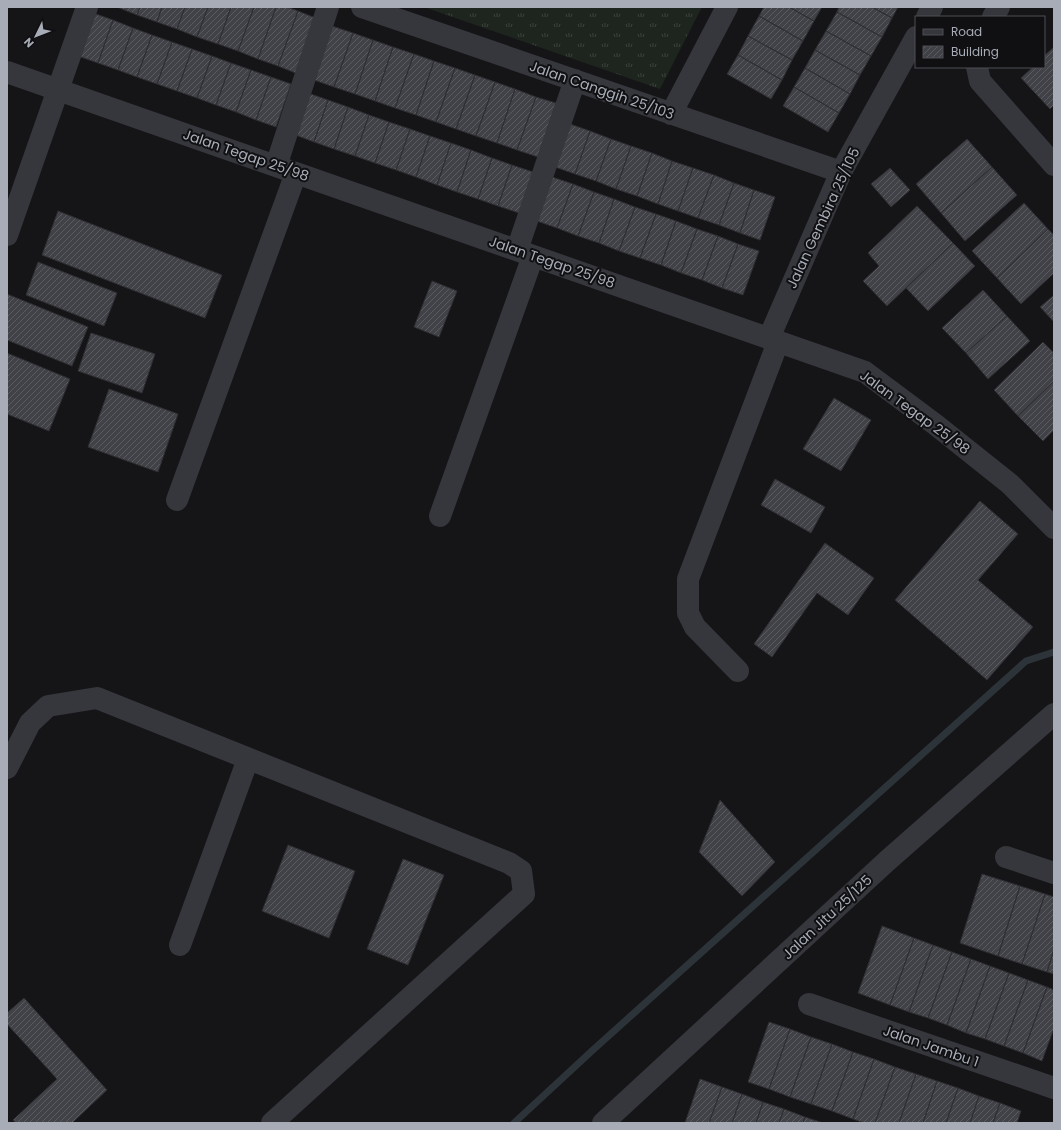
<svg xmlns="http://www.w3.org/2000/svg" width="1061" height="1130" viewBox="0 0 1061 1130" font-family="Poppins,sans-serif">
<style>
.grass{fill:url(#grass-tufts)}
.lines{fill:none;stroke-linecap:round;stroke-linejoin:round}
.stream{stroke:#2c343a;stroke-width:7}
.building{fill:url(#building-hatch);stroke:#2f2f33}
.minor{stroke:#36373c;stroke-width:22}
.labels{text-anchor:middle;stroke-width:4;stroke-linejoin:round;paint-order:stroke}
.street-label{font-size:14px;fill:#a7acb7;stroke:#101012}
</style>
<defs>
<pattern id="grass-tufts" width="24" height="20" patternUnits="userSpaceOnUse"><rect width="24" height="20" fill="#1d251e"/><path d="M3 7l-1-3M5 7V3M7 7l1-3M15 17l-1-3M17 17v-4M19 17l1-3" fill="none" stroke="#3b423c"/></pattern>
<pattern id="building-hatch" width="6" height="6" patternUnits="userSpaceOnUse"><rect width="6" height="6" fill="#414247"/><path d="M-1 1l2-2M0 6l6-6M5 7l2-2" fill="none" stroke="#5a5b5f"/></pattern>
</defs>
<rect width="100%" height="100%" fill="#151517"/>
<path class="grass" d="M424 7H702L660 89Z"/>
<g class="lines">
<path class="stream" d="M514 1123 594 1049 1026 661 1054 652"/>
</g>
<path class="building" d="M117 7H140L137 15Z
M140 7H162L157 22 137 15Z
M162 7H185L177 29 157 22Z
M185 7H208L197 37 177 29Z
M208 7H231L218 44 197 37Z
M231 7H254L238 51 218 44Z
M254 7H276L258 59 238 51Z
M276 7H287L298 11 278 66 258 59Z
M764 7H789L814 21 803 41 759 16Z
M789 7H822L814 21Z
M839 7H872L892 18 882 37 837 12Z
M872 7H898L892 18Z
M298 11 318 19 298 74 278 66Z
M837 12 882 37 871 56 826 31Z
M93 13 113 20 98 63 78 56Z
M759 16 803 41 792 60 748 36Z
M113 20 133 28 118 70 98 63Z
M332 26 353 33 334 87 314 80Z
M133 28 152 35 137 77 118 70Z
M826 31 871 56 860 75 815 50Z
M353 33 373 40 355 94 334 87Z
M152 35 172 42 157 84 137 77Z
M748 36 792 60 782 80 738 55Z
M373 40 393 47 375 101 355 94Z
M172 42 192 49 177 91 157 84Z
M393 47 414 54 395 108 375 101Z
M1054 47V105L1050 109 1021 78 1033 67H1044V56Z
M192 49 212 56 197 98 177 91Z
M815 50 860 75 850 94 805 68Z
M414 54 434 61 416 115 395 108Z
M738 55 782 80 771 99 727 74Z
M212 56 231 63 216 105 197 98Z
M434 61 455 68 436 122 416 115Z
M231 63 251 70 236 112 216 105Z
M455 68 475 75 456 129 436 122Z
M805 68 850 94 839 113 794 87Z
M251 70 271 77 256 120 236 112Z
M475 75 495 82 476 136 456 129Z
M271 77 291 84 276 127 256 120Z
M495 82 515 89 497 143 476 136Z
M794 87 839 113 828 132 783 106Z
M515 89 536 97 517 150 497 143Z
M308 93 328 100 314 142 293 134Z
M536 97 556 103 538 157 517 150Z
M328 100 348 107 334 149 314 142Z
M348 107 369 115 355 156 334 149Z
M369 115 389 122 375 163 355 156Z
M389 122 410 129 396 170 375 163Z
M570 124 590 131 575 174 555 167Z
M410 129 430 136 416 177 396 170Z
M590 131 611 139 596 181 575 174Z
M430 136 451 143 437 185 416 177Z
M611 139 631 146 616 189 596 181Z
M967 139 992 167 941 213 916 184Z
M451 143 471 150 457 192 437 185Z
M631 146 652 153 637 196 616 189Z
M471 150 492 158 478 199 457 192Z
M652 153 672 161 658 204 637 196Z
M492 158 512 165 498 206 478 199Z
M672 161 693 168 678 211 658 204Z
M512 165 533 172 519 213 498 206Z
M992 167 1017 195 965 241 941 213Z
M693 168 714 175 698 218 678 211Z
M890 168 910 190 891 207 871 184Z
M714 175 734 183 719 225 698 218Z
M552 177 573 184 557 228 537 221Z
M734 183 754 190 740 233 719 225Z
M573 184 594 192 578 236 557 228Z
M754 190 775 197 760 240 740 233Z
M594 192 614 199 599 243 578 236Z
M614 199 635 207 619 251 599 243Z
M1024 203 1048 229 997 278 972 251Z
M917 206 953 243 887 306 863 281 879 266 868 253Z
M635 207 656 214 640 258 619 251Z
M58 211 222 275 205 318 42 255Z
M656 214 676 221 661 265 640 258Z
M676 221 697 229 681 273 661 265Z
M697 229 718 236 702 280 681 273Z
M1048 229 1054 235V273L1021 304 997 278Z
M718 236 738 244 722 288 702 280Z
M953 243 975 266 928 311 906 288Z
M738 244 759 251 743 295 722 288Z
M38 262 117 293 104 326 26 295Z
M432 281 457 291 439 337 414 327Z
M983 290 1007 316 966 353 942 328Z
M7 294 88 327 72 366 7 340Z
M1054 295V322L1040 307Z
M1007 316 1030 341 988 379 966 353Z
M91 333 155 354 142 393 78 371Z
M1043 342 1054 353V381L1018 416 994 390Z
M7 353 70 379 49 431 7 414Z
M1054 381V430L1043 441 1018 416Z
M109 389 178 414 158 472 88 447Z
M834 398 871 420 841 471 803 449Z
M775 479 825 507 811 533 761 505Z
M980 501 1018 534 978 580 1033 627 987 680 895 600Z
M825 543 874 578 848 615 817 593 772 657 754 644Z
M720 800 775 862 742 896 699 852Z
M288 845 355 871 329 938 262 911Z
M403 859 444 875 408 965 367 949Z
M982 874 1020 886 998 956 960 943Z
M1020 886 1045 894 1022 964 998 956Z
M1045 894 1054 897V949L1047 972 1022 964Z
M882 926 914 938 890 1005 858 993Z
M914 938 933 945 909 1012 890 1005Z
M933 945 952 952 928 1018 909 1012Z
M1054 949V974L1047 972Z
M952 952 971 959 947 1025 928 1018Z
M971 959 990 966 966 1033 947 1025Z
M990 966 1009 973 985 1039 966 1033Z
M1009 973 1028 980 1004 1046 985 1039Z
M1028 980 1047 987 1023 1053 1004 1046Z
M1047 987 1054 990V1028L1042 1061 1023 1053Z
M24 998 107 1090 72 1123H16L13 1120 57 1079 7 1024V1013Z
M769 1022 790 1029 769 1089 748 1082Z
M790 1029 811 1037 790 1097 769 1089Z
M811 1037 832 1044 811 1104 790 1097Z
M832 1044 853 1052 832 1111 811 1104Z
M853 1052 874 1059 853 1119 832 1111Z
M874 1059 895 1067 875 1123H864L853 1119Z
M895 1067 916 1074 899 1123H875Z
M916 1074 937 1081 923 1123H899Z
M700 1079 722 1087 709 1123H685Z
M937 1081 958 1088 946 1123H923Z
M722 1087 742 1094 732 1123H709Z
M958 1088 979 1096 970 1123H946Z
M742 1094 763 1102 756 1123H732Z
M979 1096 1000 1103 993 1123H970Z
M763 1102 784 1109 779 1123H756Z
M1000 1103 1021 1111 1017 1123H993Z
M784 1109 805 1117 803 1123H779Z
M805 1117 823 1123H803Z"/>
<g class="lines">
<path class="minor" d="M362 7 841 172
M927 17 932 7
M993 17 999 7
M977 67 980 81 1054 165
M7 72 865 372 936 425 1010 484 1054 528
M671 114 727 7
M276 166 328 7
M7 235 87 7
M517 250 575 80
M769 338 841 172 916 37
M177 500 296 173
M440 516 533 256
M738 671 695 627 688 613V579L778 342
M7 768 30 723 48 706 97 698 509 863 521 871 524 894 272 1123
M1006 857 1054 873
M180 945 248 759
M809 1004 1054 1088
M603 1123 887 861 1054 714"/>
</g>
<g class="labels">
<g class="street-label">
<text transform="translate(602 90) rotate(19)" y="5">Jalan Canggih 25/103</text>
<text transform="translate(246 155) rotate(19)" y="5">Jalan Tegap 25/98</text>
<text transform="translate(823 218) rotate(-65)" y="5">Jalan Gembira 25/105</text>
<text transform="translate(552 262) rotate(19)" y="5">Jalan Tegap 25/98</text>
<text transform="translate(915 412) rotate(36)" y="5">Jalan Tegap 25/98</text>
<text transform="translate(827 917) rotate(-43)" y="5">Jalan Jitu 25/125</text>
<text transform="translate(931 1046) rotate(19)" y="5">Jalan Jambu 1</text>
</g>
</g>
<rect width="1061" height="1130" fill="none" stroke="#a7acb7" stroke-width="16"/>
<rect x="915" y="16" width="130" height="52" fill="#101012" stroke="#4c4e54"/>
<rect x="923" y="29" width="20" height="6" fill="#36373c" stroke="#4c4e54"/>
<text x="951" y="36" font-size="12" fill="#a7acb7">Road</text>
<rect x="923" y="46" width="20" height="12" fill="url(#building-hatch)" stroke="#4c4e54"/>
<text x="951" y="56" font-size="12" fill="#a7acb7">Building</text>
<g transform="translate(36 36) rotate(227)" stroke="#101012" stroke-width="3" paint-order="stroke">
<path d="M0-3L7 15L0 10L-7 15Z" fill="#a7acb7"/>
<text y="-6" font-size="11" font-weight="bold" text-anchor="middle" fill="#a7acb7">N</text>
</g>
</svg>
